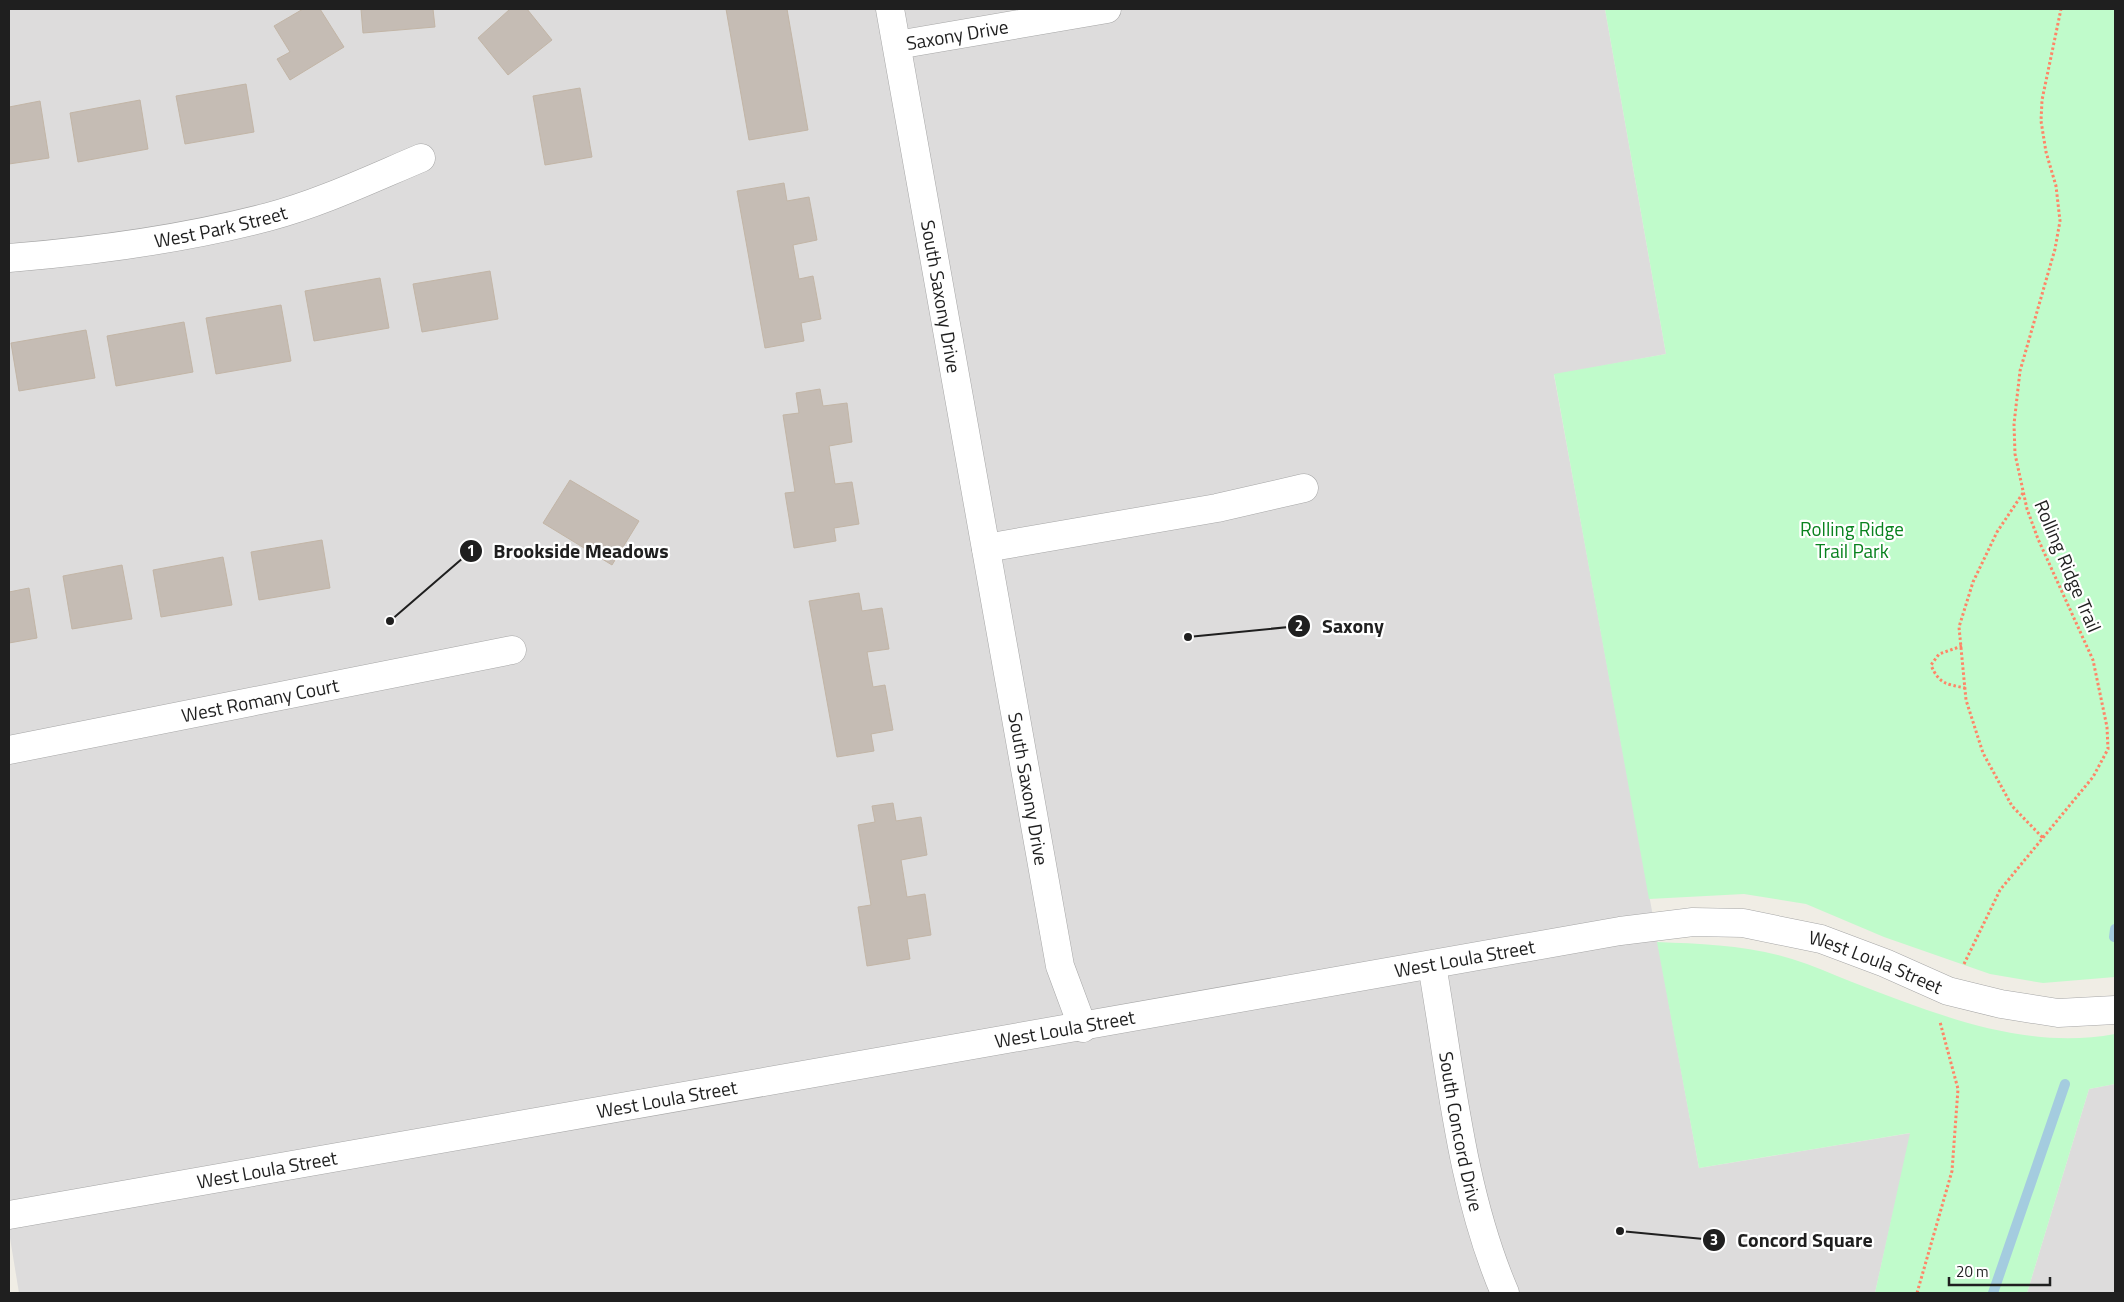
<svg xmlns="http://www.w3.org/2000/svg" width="2124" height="1302" viewBox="0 0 2124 1302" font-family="'Titillium Web',sans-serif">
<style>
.residential{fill:#dddcdc}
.park{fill:#c0fbcb}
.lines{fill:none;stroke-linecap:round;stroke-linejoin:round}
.stream{stroke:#a4ccdf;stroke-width:10}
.building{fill:#c5bcb4;stroke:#c2b5a6}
.minor-casing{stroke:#a6a6a6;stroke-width:29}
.path{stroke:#fe8567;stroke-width:3;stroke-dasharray:2.5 2.5;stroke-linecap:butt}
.minor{stroke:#fff;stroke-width:28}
.labels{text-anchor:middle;stroke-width:4.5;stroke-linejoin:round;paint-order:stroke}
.street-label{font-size:19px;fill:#1f1f1f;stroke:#fff}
.park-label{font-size:19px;fill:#08821e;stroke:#fff}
.leader{fill:none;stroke:#1f1f1f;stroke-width:2}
.callout-dot{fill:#1f1f1f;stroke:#fff;stroke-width:2}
.mark-label{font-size:15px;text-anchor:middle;font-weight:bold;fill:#fff}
.callout-label{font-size:20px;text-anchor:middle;font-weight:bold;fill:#1f1f1f;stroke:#fff;stroke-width:4.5;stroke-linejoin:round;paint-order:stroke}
</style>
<rect width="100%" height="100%" fill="#f0ede5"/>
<path class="residential" d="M9 9H1605L1666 354 1554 375 1699 1168 1911 1133 1875 1293H19L9 1232Z
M2115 1084V1293H2027L2089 1089Z"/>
<path class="park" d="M1605 9H2115V977L2043 983 1990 974 1884 937 1806 904 1744 894 1649 899 1554 374 1666 354Z
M1657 942C1703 944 1748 945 1792 959 1812 965 1832 974 1852 982 1936 1014 2024 1051 2115 1034V1084L2089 1089 2027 1293H1875L1910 1133 1699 1168Z"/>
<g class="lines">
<path class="stream" d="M2114 937 2115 929
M1993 1293 2065 1084"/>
</g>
<path class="building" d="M303 9H320L344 47 290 80 277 59 290 52 274 26Z
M361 9H433L435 27 363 33Z
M510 9H527L552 40 508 75 478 38Z
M726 9H787L808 130 749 140Z
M246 84 254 132 185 144 176 96Z
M580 88 592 157 545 165 533 96Z
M140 100 148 149 78 162 70 113Z
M40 101 49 158 9 164V107Z
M784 183 787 201 809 197 817 240 793 245 799 279 813 276 821 319 801 323 804 341 765 348 737 191Z
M490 271 498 319 422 332 413 284Z
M380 278 389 328 314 341 305 291Z
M281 305 291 361 216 374 206 318Z
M184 322 193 372 116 386 107 336Z
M86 330 95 378 19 391 11 343Z
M820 389 823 406 847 403 852 442 829 446 835 484 852 482 859 524 834 528 836 541 794 548 785 493 795 492 783 415 799 413 796 393Z
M570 480 639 521 612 565 543 523Z
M322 540 330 588 259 600 251 552Z
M223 557 232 605 161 617 153 570Z
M122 565 132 619 72 629 63 576Z
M29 588 37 638 9 643V592Z
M859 593 862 611 882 608 889 649 867 652 873 687 885 685 893 730 871 734 874 751 837 757 809 601Z
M893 803 896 821 921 817 927 855 901 860 907 897 925 894 931 935 907 939 910 959 867 966 858 907 871 905 858 825 875 822 872 806Z"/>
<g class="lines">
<defs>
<g id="minor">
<path id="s1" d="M890 9 1060 966 1083 1028"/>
<path id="s2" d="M897 45 1107 9"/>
<path id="s3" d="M9 258C95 251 184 239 268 217 321 203 371 179 421 158"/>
<path d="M986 548 1217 508 1304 488"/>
<path id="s4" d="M9 750 512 650"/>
<path id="s5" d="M1432 965C1451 1074 1461 1191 1505 1293"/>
<path id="s6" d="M9 1215 1620 931 1693 922 1743 923 1821 939 1885 963 1948 991 2001 1004 2058 1013 2115 1010"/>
</g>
</defs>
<use href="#minor" class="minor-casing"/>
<path class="path" d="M2023 493 1997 532 1973 582 1959 627 1966 700 1983 753 2012 806 2043 838
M1962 646 1939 654 1931 665C1939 684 1946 684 1965 688
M1964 964 2000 890 2093 777 2108 749 2107 727 2093 660 2038 539 2027 509 2015 454 2014 424 2020 371 2055 249 2060 221 2056 186 2046 152 2041 121 2042 100 2061 9
M1917 1293 1952 1171 1958 1089 1940 1022"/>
<use href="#minor" class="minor"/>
</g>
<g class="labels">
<g class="street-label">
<text dy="7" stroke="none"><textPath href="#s2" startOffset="61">Saxony Drive</textPath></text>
<text dy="7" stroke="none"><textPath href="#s3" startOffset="214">West Park Street</textPath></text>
<text dy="7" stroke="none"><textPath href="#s1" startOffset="292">South Saxony Drive</textPath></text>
<text transform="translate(2068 566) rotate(67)" y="7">Rolling Ridge Trail</text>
<text dy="7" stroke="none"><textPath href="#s4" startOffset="256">West Romany Court</textPath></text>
<text dy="7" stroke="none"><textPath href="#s1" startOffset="792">South Saxony Drive</textPath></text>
<text dy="7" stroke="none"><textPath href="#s6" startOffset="1478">West Loula Street</textPath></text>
<text dy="7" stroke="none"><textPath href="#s6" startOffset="1898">West Loula Street</textPath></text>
<text dy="7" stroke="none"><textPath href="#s6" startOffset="1072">West Loula Street</textPath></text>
<text dy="7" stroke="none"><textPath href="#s6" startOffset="668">West Loula Street</textPath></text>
<text dy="7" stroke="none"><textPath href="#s5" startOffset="169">South Concord Drive</textPath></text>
<text dy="7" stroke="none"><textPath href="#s6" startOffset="262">West Loula Street</textPath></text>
</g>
<g class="park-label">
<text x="1852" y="536">Rolling Ridge<tspan x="1852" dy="22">Trail Park</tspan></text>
</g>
</g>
<path class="leader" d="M390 621L471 551M1188 637L1299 626M1620 1231L1714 1240"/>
<g class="callout-dot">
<circle cx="390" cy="621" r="5"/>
<circle cx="1188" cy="637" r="5"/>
<circle cx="1620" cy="1231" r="5"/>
<circle cx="471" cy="551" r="12"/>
<circle cx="1299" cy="626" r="12"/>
<circle cx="1714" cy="1240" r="12"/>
</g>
<g class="mark-label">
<text x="471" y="556">1</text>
<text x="1299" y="631">2</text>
<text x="1714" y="1245">3</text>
</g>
<g class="callout-label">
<text x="581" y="558">Brookside Meadows</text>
<text x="1353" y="633">Saxony</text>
<text x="1805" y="1247">Concord Square</text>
</g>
<rect width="2124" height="1302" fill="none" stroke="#1f1f1f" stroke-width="20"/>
<path d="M1949 1277v8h101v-8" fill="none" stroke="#1f1f1f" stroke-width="2.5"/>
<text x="1956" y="1277" font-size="15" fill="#1f1f1f" stroke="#ffffff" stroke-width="4" paint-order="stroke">20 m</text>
</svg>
